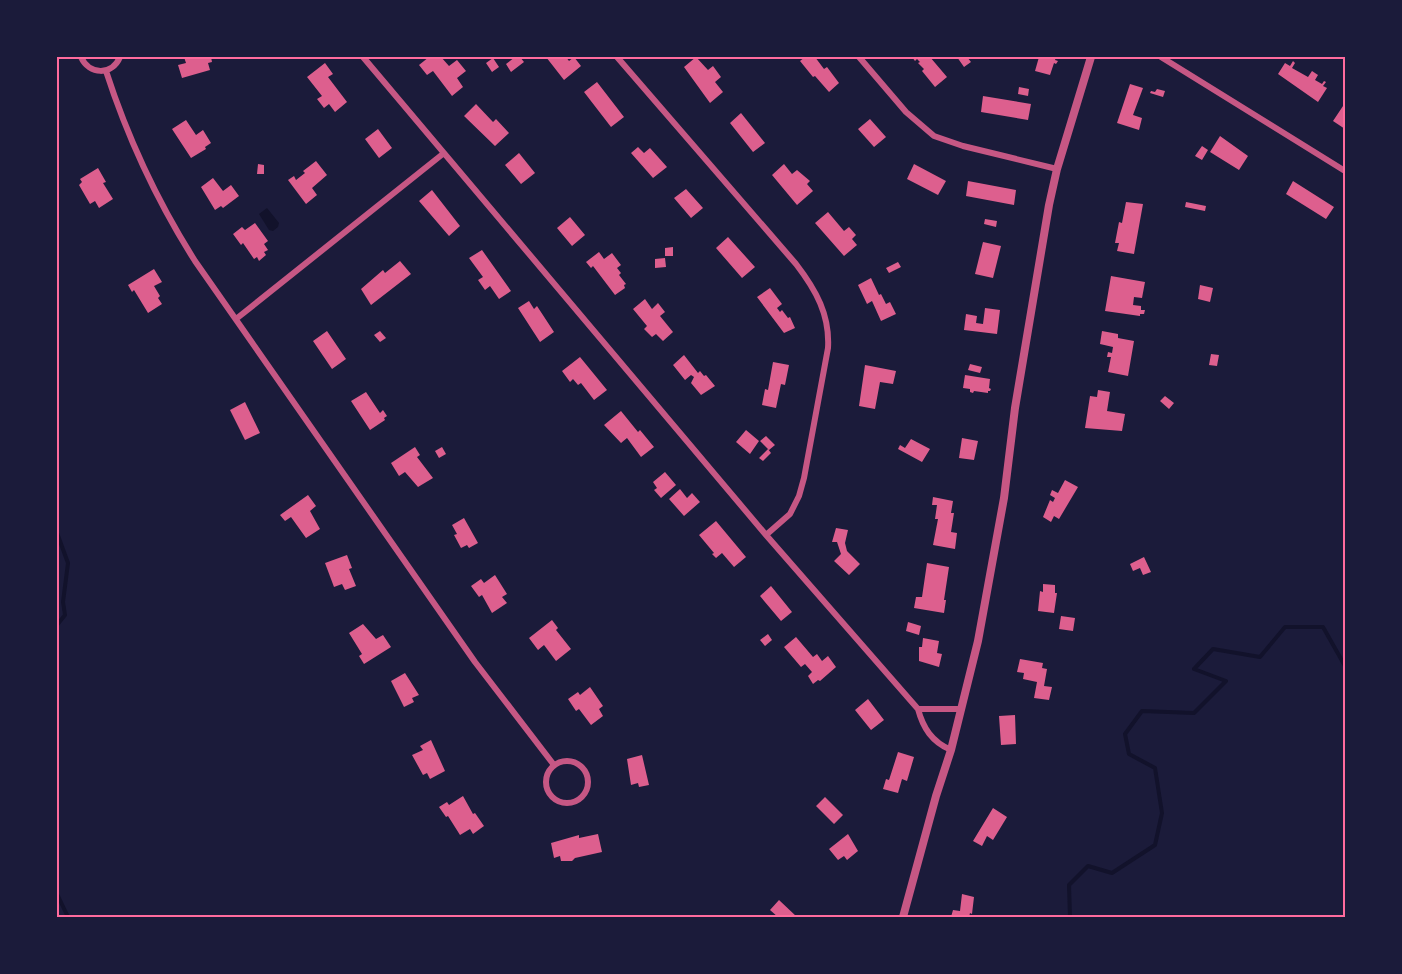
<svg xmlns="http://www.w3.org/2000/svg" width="1402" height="974" viewBox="0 0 1402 974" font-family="Rubik,sans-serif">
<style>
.water{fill:#12122b}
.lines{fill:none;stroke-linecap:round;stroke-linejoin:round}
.stream{stroke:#12122b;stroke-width:4}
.building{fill:#dd5f8e}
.minor{stroke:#c65784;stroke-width:6}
.tertiary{stroke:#c65784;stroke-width:8}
.neatline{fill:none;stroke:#ff6b9d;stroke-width:2}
</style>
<rect width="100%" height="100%" fill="#1b1b3a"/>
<path class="water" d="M267 208 279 223 278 227 273 231 269 230 259 214Z"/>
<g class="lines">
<path class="stream" d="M57 533 68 563 63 602 65 615 57 625
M57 894 68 917
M1070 917 1069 885 1088 866 1112 873 1155 845 1162 813 1155 768 1129 754 1125 734 1142 711 1194 713 1226 681 1194 669 1213 649 1260 657 1285 627H1323L1345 666"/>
</g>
<path class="building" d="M184 57H211L212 62 208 63 210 70 182 78 178 65 186 63Z
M429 57H441L449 66 457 60 466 71 457 78 463 87 452 96 433 71 427 75 419 65Z
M515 57H520L524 62 511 72 506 64Z
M546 57H566L569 61 574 57 581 66 564 80Z
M696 57 708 70 713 66 721 77 715 82 723 92 710 103 684 67Z
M805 57H815L824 69 827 67 839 83 829 92 815 76 813 77 800 61Z
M912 57H930L947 77 935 87 922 71 924 69 918 63 920 62 917 59 915 61Z
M957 57H967L971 62 964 67Z
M1039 57H1056L1055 60 1058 61 1056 64 1054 63 1050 75 1035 71Z
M493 58 499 67 492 72 486 63Z
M1293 61 1295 63 1292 68 1308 77 1312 71 1318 75 1315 80 1322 84 1324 81 1326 82 1323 86 1327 88 1318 102 1278 74 1285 63 1290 66Z
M325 63 333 74 328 77 347 102 335 112 329 104 324 108 317 99 322 96 307 77Z
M597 82 624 117 611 127 584 92Z
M1130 84 1143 88 1133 115 1142 118 1139 130 1117 123Z
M1019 87 1029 89 1028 96 1018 94Z
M1157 89 1165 91 1163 97 1150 93 1151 91 1155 92Z
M983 96 1031 104 1028 120 981 112Z
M1345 103V129L1333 121Z
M476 104 493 122 496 119 509 133 495 146 464 116Z
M741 113 765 143 753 152 730 123Z
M870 119 886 137 874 147 858 129Z
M186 120 196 135 203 130 211 143 205 147 206 149 191 158 172 129Z
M378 129 392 148 379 158 365 139Z
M1220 136 1248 156 1239 170 1210 152Z
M1202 146 1208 150 1202 160 1195 156Z
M638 147 644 153 650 148 667 167 653 178 631 153Z
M519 153 535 173 521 184 505 165Z
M316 161 327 175 312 188 317 195 306 204 288 180 294 176 296 180 305 173 303 171Z
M258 164 264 165V174H257Z
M784 164 792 174 797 170 810 181 807 184 813 191 797 205 772 175Z
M914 164 946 181 938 195 907 179Z
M98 168 106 182 103 183 113 199 99 208 95 201 90 204 79 185 82 182 80 179Z
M213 178 223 191 231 185 239 196 223 208 221 206 215 210 201 187Z
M968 181 1016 190 1014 205 966 196Z
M1293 181 1334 207 1326 219 1286 194Z
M686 189 703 208 691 218 674 198Z
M432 190 460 226 449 236 419 201Z
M1126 202 1143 204 1134 254 1117 251 1119 243H1115L1119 222 1122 223Z
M1186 202 1206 206 1205 211 1185 207Z
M828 212 844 231 849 227 856 235 852 239 857 245 844 256 815 223Z
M570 217 585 235 572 246 557 228Z
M985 219 997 221 996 227 984 224Z
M255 223 268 241 264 244 268 250 264 252 266 255 259 261 257 257 254 259 243 243 241 245 233 234 242 227 245 230Z
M728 237 755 267 742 278 716 248Z
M983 242 1001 246 993 278 975 274Z
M673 247V256H665V248Z
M482 250 511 291 499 299 490 286 485 290 478 280 483 277 469 258Z
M599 252 604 259 612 253 621 265 617 268 621 273 619 275 626 284 624 285 625 288 615 295 593 266 591 268 586 262Z
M665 258 666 267 655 268V259Z
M400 261 411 274 371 305 361 289 383 270 385 273Z
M898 262 901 267 889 273 886 268Z
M154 269 162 282 154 286 160 296 158 298 162 304 148 313 134 290 132 292 128 285Z
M1111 276 1145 282 1142 298 1134 297 1133 305 1141 306V310H1145L1144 314H1140V316L1105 311Z
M871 278 879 295 881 294 886 304 890 302 896 314 881 321 872 301 867 304 858 285Z
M1200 285 1213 288 1210 302 1198 299Z
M770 288 782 304 777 308 780 312 782 310 788 318 790 317 795 328 784 333 757 297Z
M645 299 652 309 658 303 665 312 660 316 673 332 663 341 656 334 652 337 644 329 647 326 633 309Z
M529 301 534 309 537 306 554 332 540 342 518 308Z
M985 308 1000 310 997 334 964 330 966 314 977 316 976 323 983 324Z
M327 331 346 359 332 369 313 341Z
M380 331 386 338 380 342 374 335Z
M1102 331 1118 334V338L1134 341 1128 376 1108 372 1111 357H1107L1108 352 1112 353 1113 347 1100 344Z
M1211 354 1219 355 1217 366 1209 365Z
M684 355 698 373 700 371 704 376 706 375 715 386 701 395 691 383 694 377 691 375 685 380 673 365Z
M580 357 607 390 594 400 581 383 578 385 573 379 570 382 562 371Z
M773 362 789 365 785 385 781 384 776 408 762 405 765 389 768 390Z
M970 364 982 367 980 373 968 370Z
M865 365 896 371 893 384 880 382 875 409 859 406Z
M965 375 990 379 989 388 991 389 990 391H988V393L974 391 973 393 970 392V389L963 388Z
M1098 390 1110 392 1107 411 1125 414 1122 431 1085 428 1090 396 1097 397Z
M366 392 380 413 383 410 387 416 384 418 385 420 370 430 351 401Z
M1165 396 1174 403 1169 409 1160 401Z
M245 402 260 433 245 440 230 410Z
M621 411 638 432 640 430 654 447 641 457 627 438 621 443 604 425Z
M746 430 759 441 750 454 736 442Z
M766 436 775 445 769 450 760 441Z
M962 438 978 441 974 460 959 458Z
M911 439 930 449 922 462 898 449 900 445 905 448Z
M415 447 420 455 417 457 433 478 418 487 405 472 399 476 391 463Z
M442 447 446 454 439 458 435 451Z
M768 449 771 453 763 461 759 458Z
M665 472 676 485 661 498 654 490 657 488 653 482Z
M1065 480 1078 487 1059 519 1054 516 1051 522 1043 517 1050 500 1053 502 1055 498 1050 495 1052 490 1058 493Z
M680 489 687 498 692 493 700 502 684 516 669 499Z
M308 495 316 506 310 511 320 529 306 538 291 517 285 521 280 515Z
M933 497 953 501 951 513H954L951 532 957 533 955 549 933 545 938 519H935L937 505H932Z
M464 518 478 543 469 548 467 545 461 548 454 535 457 534 452 525Z
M716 521 746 557 734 567 722 553 716 558 712 554 714 553 699 535Z
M836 528 848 530 845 543 847 551 860 564 849 575 834 561 841 554 837 542H832Z
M347 555 352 568 349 569 356 586 345 590 342 584 334 587 325 563Z
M1144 557 1151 572 1143 575 1140 568 1133 571 1130 564Z
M927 563 949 567 944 600H946L944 613 914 608 916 597H922Z
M495 575 507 594 502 597 507 603 492 613 482 595 479 597 471 586 481 579 484 583Z
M1043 584 1055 585V593H1057L1054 613 1038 611 1040 591 1043 592Z
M771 586 792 612 781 621 760 596Z
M1061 616 1075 618 1073 631 1059 629Z
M552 620 558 628 556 630 571 649 556 661 544 645 538 650 529 638Z
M908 622 921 626 919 635 906 631Z
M363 624 376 639 383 635 391 647 364 664 359 656 362 654 349 633Z
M768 634 772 640 765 646 760 640Z
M796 637 813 657 817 654 822 661 828 656 836 667 820 681 818 680 813 684 808 676 812 672 805 664 801 667 784 647Z
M923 638 939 641 937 653 942 654 939 667 919 661V647H922Z
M1020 659 1043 663 1042 668 1047 669 1044 686 1052 687 1049 700 1034 698 1037 682 1023 679 1024 673 1017 672Z
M405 673 419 695 412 698 414 702 404 707 391 681Z
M590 687 603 706 599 709 603 716 591 725 579 709 576 711 568 699 578 692 580 695Z
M868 699 884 720 871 730 855 710Z
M1015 715 1016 744 1001 745 999 716Z
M431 740 445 771 430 779 427 773 423 775 412 755 423 750 420 746Z
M898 752 914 757 907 781 902 779 898 793 883 789 886 779 889 780Z
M642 755 649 785 639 787 638 783 631 785 627 759Z
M463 796 473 814 475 813 484 826 473 834 470 829 460 835 448 816 446 817 439 807 447 802 449 805Z
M825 797 843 815 834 824 816 806Z
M993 808 1007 817 993 840 987 836 982 846 973 841Z
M598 834 602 852 575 858 572 861H561L560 856 554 858 551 843 579 835V838Z
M848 834 858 851 847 860 844 856 838 860 829 849Z
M962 894 974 897 972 914 970 913 969 917H951L953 910 960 911Z
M779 900 797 917H778L770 910Z"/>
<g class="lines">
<path class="minor" d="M81 57C89 75 112 76 120 57
M363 57 766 535 918 709C923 728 932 742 951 750
M617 57 796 264C816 290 830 315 828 348L804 478 799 496 790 514 766 535
M859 57 906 112 934 136 963 146 1057 169
M1161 57 1345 171
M106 71C128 139 157 201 195 261L475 662 554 765
M236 319 444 153
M918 709H960
M546 782a21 21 0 1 1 42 0a21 21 0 1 1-42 0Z"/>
<path class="tertiary" d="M903 917 936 796 951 750 978 641 1004 498 1015 408 1049 205 1057 169 1091 57"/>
</g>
<rect width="1402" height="974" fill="none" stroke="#1b1b3a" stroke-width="117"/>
<rect x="58" y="58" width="1286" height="858" class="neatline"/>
</svg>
